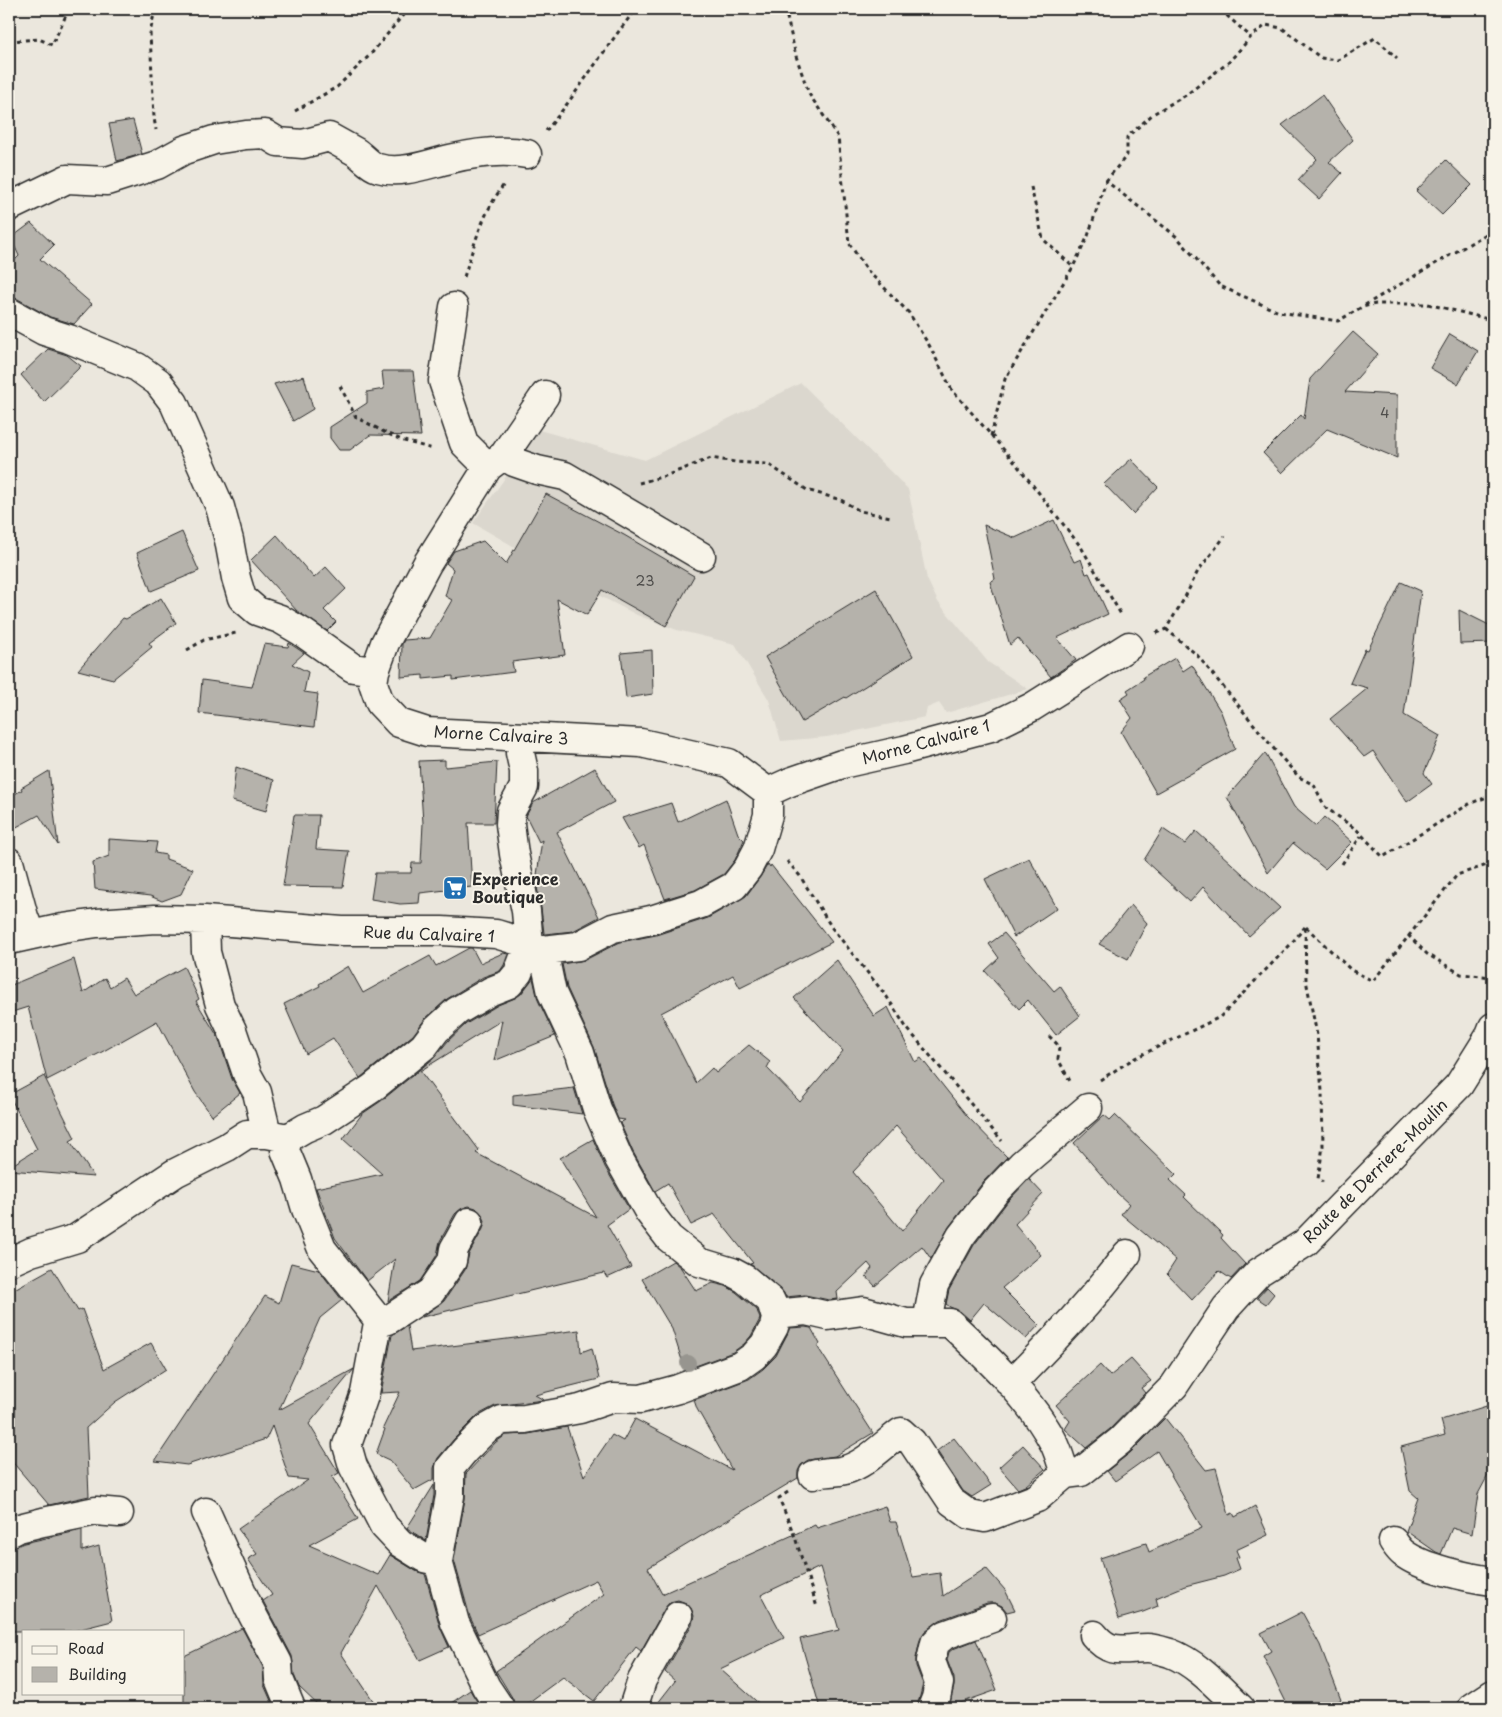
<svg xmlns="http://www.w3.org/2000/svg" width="1502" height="1717" viewBox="0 0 1502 1717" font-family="'Playpen Sans',sans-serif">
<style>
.built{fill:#dbd7ce}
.building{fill:#b5b2ab;stroke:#2b2b2b;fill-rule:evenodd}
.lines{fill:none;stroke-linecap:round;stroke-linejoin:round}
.minor-casing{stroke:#2b2b2b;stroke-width:31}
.path{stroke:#2b2b2b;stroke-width:3;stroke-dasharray:4 4;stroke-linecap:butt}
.minor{stroke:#f7f3e8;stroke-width:28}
.tree{fill:#97958f}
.labels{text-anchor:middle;stroke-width:4;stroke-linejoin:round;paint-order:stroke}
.number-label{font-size:14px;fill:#4e4d4b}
.street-label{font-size:16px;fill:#2b2b2b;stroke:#f7f3e8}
.poi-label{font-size:16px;font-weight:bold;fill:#2b2b2b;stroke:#f7f3e8;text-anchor:start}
</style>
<rect width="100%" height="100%" fill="#ebe7dd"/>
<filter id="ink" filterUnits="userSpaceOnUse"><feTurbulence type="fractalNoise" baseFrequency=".02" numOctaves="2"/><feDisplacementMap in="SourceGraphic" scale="10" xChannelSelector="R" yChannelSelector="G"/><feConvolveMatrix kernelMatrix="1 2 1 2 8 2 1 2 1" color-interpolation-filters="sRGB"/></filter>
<g filter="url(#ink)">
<path class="built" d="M801 383 908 489 927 579 938 602 988 662 1028 689 946 713 939 703 927 708 925 717 827 737 781 741 769 700 735 644 677 630 637 615 598 595 473 523 539 430 645 460Z"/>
<path class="building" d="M1322 95 1353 140 1329 162 1342 173 1319 199 1298 180 1317 159 1282 125Z
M133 120 142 154 117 161 109 124Z
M1446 160 1472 185 1442 215 1416 191Z
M31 223 54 245 40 259 92 304 74 324 50 317 16 298 9 296V266L19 256 11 238Z
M1353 332 1378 354 1345 392 1397 395V458L1327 429 1282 473 1263 453 1301 415 1304 419 1310 379Z
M1450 334 1478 351 1458 384 1430 368Z
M48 349 67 355 81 366 44 402 21 375Z
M382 371H413L421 436 370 435 350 450H339L330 438V427L367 403V392L384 389Z
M304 376 313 409 293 421 274 384Z
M1131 459 1158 487 1133 514 1104 484Z
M546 494 624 535 694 576 666 626 602 590 587 615 557 599 565 655 512 662 514 672 453 680V676L423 679V675L401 677 402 644 404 640 430 638 452 600 445 596 453 569 446 563 454 551 483 541 506 564Z
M1054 520 1074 562 1081 559 1086 574 1089 573 1108 614 1057 638 1076 660 1051 677 1018 638 1010 645 990 582 995 579 984 525 1015 538Z
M182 532 199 571 151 591 137 553Z
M277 535 314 578 326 567 346 589 324 610 336 622 327 631 297 611 251 560Z
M1401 582 1421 591 1404 715 1440 736 1424 773 1432 784 1407 802 1373 751 1364 757 1330 719 1368 688 1350 683 1365 649 1368 650Z
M876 589 913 656 846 698 845 697 802 722 765 657Z
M161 598 176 623 149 643 152 647 113 679 78 670 123 618 126 619Z
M1459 610 1493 627V643L1460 644Z
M289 643 304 653 292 664 308 672 304 692 318 694 314 727 199 713 202 680 252 687 264 644 288 647Z
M652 650 653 694 626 698 621 653Z
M1175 658 1183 671 1192 665 1221 712 1235 749 1156 793 1121 732 1132 718 1120 699 1129 693 1127 690 1144 679 1143 677Z
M1265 753 1294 807 1316 826 1324 817 1352 842 1325 869 1293 843 1268 873 1227 797Z
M445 760V767L497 762 494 823H468L472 887 420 893 419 903 400 904 371 899 375 873H411L412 863H421L423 823 419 761Z
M236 767 274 780 266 811 232 801Z
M595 768 614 802 557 832 599 917 573 931 545 934 544 933 541 908 536 882 542 840 539 842 526 816 533 803Z
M49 771 53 803 58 845 39 815 9 831V797L22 790 21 788Z
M726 799 738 834 744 840 735 860 724 874 695 890 665 899 644 845 639 848 622 818 671 803 678 822Z
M294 815H319L316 849 349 851 343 887 283 886Z
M1163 829 1185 844 1196 831 1280 908 1249 936 1203 887 1190 902 1144 860Z
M109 839 157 842 155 853 166 855V859L193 869 181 894 162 901 150 896 95 889 93 862 109 856Z
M1029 858 1057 908 1014 937 985 879Z
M768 864 770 867 771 865 832 942 740 988 733 975 661 1013 696 1083 712 1068 716 1073 749 1045 770 1062 767 1068 800 1102 843 1051 794 998 837 960 874 1016 888 1007 915 1062 921 1058 967 1116 1007 1157 984 1181 949 1227 931 1259 922 1246 875 1286 866 1276 872 1268 868 1263 837 1292 838 1299 829 1300 805 1295 786 1297 781 1289 750 1264 753 1263 714 1214 691 1225 668 1183 655 1191 633 1152 620 1123 625 1120 618 1119 612 1104 594 1047 567 988 562 964 585 960 620 942 656 935 708 918 746 896 760 877ZM896 1126 943 1180 902 1231 853 1172Z
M1131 905 1147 923 1128 959 1099 944Z
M1004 933 1054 991 1060 986 1080 1016 1056 1035 1028 1000 1019 1009 985 971 999 958 989 944Z
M469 948H472L480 963 503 953 508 954 504 965 500 971 483 977 447 999 425 1019 413 1035 360 1078 333 1038 306 1054 284 1004 320 986 319 984 348 966 363 993 430 956 436 966Z
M74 959 83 993 105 978 110 987 124 978 134 994 184 967 199 999 196 1001 218 1037 232 1079 240 1093 212 1116 195 1092 157 1021 100 1053 47 1080 28 1007 9 1013V986Z
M533 978 538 1000 555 1036 494 1061 502 1020 420 1071 479 1150 476 1153 596 1217 560 1158 593 1139 605 1167 629 1209 607 1225 631 1267 607 1278 604 1273 422 1317 444 1301 465 1270 469 1254 483 1229 485 1221 482 1214 476 1208 469 1206 461 1209 455 1214 440 1241 437 1255 420 1281 388 1301 395 1259 367 1281 335 1238 316 1188 382 1174 343 1139 362 1114 381 1101 434 1058 448 1041 466 1024 498 1005 515 998 521 994Z
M44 1076 75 1138 70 1141 94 1177 9 1170V1167L37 1149 9 1095Z
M574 1088 582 1114 513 1105V1095Z
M1104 1115 1110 1120 1115 1115 1176 1174 1170 1180 1186 1195 1184 1197 1223 1235 1221 1238 1245 1264 1231 1279 1219 1271 1192 1300 1167 1274 1176 1260 1121 1214 1129 1204 1116 1192 1074 1143Z
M1029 1179 1043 1194 1015 1224 1041 1255 1002 1288 1039 1325 1026 1339 984 1303 970 1320 961 1312 950 1307 946 1304 949 1290 974 1245 1008 1201Z
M673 1261 681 1268 696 1291 713 1283 726 1286 736 1292 757 1310 760 1319 751 1336 744 1344 733 1352 685 1370 672 1329 642 1279Z
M291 1263 319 1270 342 1300 320 1318 279 1410 354 1369 309 1424 339 1473 332 1477 358 1519 309 1545 378 1575 390 1555 416 1571 425 1574 440 1627 449 1647 420 1660 378 1586 341 1653 378 1708H321L299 1687 294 1675 292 1656 263 1601 272 1595 248 1559 257 1554 238 1529 308 1480 289 1478 272 1426 266 1439 187 1465 155 1461 265 1296 279 1303Z
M52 1268 78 1311 82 1309 104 1369 151 1343 166 1369 115 1402 86 1428 89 1496 49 1505 9 1458V1292Z
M1267 1287 1274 1294 1266 1304 1257 1298Z
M407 1326 411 1351 579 1330 581 1352 592 1348 599 1379 535 1395 544 1400 495 1406 478 1415 454 1439 438 1458 434 1468V1479L414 1490 389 1460 376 1454 385 1429 383 1428 400 1392 381 1393 392 1335Z
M805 1327 811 1328 820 1344 817 1346 873 1433 835 1456 808 1460 801 1465 798 1471V1478L648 1568 662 1594 815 1525 817 1528 885 1506 890 1522H896L913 1577 940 1573 943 1596 986 1568 1005 1590 1015 1610 1007 1612 1002 1606 995 1603H987L940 1620 925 1631 920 1640 916 1658V1666L923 1684 917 1708H820L800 1639 839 1630 820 1567 761 1595 784 1638 720 1669 764 1708H654L675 1681 665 1672 692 1624 694 1616 691 1608 686 1603 678 1600 670 1602 665 1608 641 1651 636 1647 594 1701 563 1677 521 1708H515L513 1699 496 1671 604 1594 596 1580 478 1634 470 1617 454 1560 465 1499 466 1474 496 1442 506 1435 528 1434 567 1427 584 1476 612 1435 623 1441 635 1419 732 1470 697 1409 694 1400 749 1379 763 1369 776 1356 790 1328Z
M1131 1359 1151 1381 1141 1388 1145 1393 1110 1429 1086 1448 1065 1429 1070 1421 1056 1405 1100 1365 1110 1376Z
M1493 1404V1466L1478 1494 1472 1534 1452 1528 1441 1554 1436 1552 1406 1531 1418 1498 1410 1491 1401 1447 1445 1435 1441 1420Z
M1165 1418 1206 1470 1216 1468 1229 1515 1233 1513 1235 1517 1255 1506 1268 1535 1236 1550 1239 1557 1236 1558 1240 1569 1224 1576 1185 1586 1156 1598 1158 1606 1143 1612 1119 1619 1100 1558 1146 1543 1149 1552 1202 1528 1157 1451 1115 1481 1107 1471 1131 1452Z
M954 1438 991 1485 972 1497 963 1491 937 1451Z
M1023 1445 1045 1469 1025 1486 1018 1489 999 1467Z
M434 1485V1495L426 1541 407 1528Z
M82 1530V1551L99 1546 112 1621 73 1631H9V1549L24 1543Z
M1302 1612 1320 1645 1341 1700 1336 1702 1339 1708H1289L1263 1656 1271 1651 1261 1633Z
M242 1628 263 1667 264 1685 272 1703 241 1708H184V1656Z
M976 1640 997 1690 949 1707 954 1686V1678L947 1660 949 1652 953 1649Z
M470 1690 481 1708H444Z"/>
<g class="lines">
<defs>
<path id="minor" d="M9 207 67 179 107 181 157 165 184 150 214 140 246 135 265 134 278 142 303 144 329 137C338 142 347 147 356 152 363 157 370 166 378 168 401 175 427 164 450 159 475 153 502 149 527 154
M454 307 443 381 464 443 488 467
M9 312 44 331 69 339 137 367 158 382 174 403 220 507 229 540 236 578 242 598 257 611 280 619 302 632 353 668 375 671
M545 395 504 455 488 467 427 564 385 643 375 671 373 683 380 703 399 723 427 732 641 743 729 763 768 792
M504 455 514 462 537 470 565 476 701 556
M768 792 790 782 842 764 904 750 991 727 1032 707 1129 646
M9 862 24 917 31 935
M205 920 206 952 220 1005 232 1030 247 1074 257 1092 267 1134
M9 940 63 928 97 923 155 919 205 920 342 931H442L496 934 529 944 543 950 578 946 613 928 651 920 701 904 734 886 748 868 758 849 768 815V792
M288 1138 285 1150 297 1179 306 1209 322 1249 376 1317 378 1323 365 1393 347 1445 353 1466 384 1526 400 1543 424 1558 438 1561
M9 1262 31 1252 77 1238 175 1173 227 1147 247 1134H267L288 1138 305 1128 324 1120 371 1089 424 1046 436 1030 457 1011 491 991 509 984 518 973 529 944 526 911 514 854 510 824 511 811 524 787V771L520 753 522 737
M776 1318 785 1313 806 1311 828 1316 863 1311 906 1323H950C987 1357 1032 1400 1055 1445 1059 1454 1062 1464 1065 1474
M927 1322 934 1285 961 1236 996 1191 1022 1164 1088 1108
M378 1323 388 1320 431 1292 452 1261 454 1249 469 1222
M1011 1384C1052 1342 1092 1301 1127 1254
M813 1475C824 1471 834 1473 845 1470 866 1464 883 1445 901 1432L912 1442 952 1502 970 1515 985 1518 1037 1498 1065 1474 1081 1472 1120 1441 1174 1386 1226 1308 1259 1272 1305 1243 1459 1085 1489 1037 1493 1027
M206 1512 249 1608 278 1663 279 1679 291 1708
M9 1533 19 1528 43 1522 96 1511 119 1513
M1393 1541C1396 1545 1399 1550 1403 1553 1422 1568 1469 1578 1493 1581
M1094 1635C1111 1656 1124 1648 1147 1648 1154 1648 1163 1651 1170 1653 1197 1663 1219 1688 1240 1708
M500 1708 486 1687 455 1623 438 1561 450 1496V1468L465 1450 486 1429 502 1420 525 1419 580 1409 613 1398 641 1399 678 1389 740 1366 754 1356 764 1345 774 1327 776 1318 771 1301 745 1279 732 1272 699 1262 669 1238 649 1212 619 1159 597 1109 580 1053 552 993 543 950
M633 1708 642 1680 678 1616
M932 1708 936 1698 939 1683 931 1661 935 1643 945 1635 992 1618
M1472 1708 1493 1694"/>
</defs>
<use href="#minor" class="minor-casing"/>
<path class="path" d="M155 9 150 33 154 118 156 130
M785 9 796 56 809 94 838 137 849 243 866 269 909 313 929 345 952 390 1017 465 1081 547 1122 616
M1222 9 1225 14 1251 37
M9 41 39 39 52 45 69 9
M295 111 337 87 371 54 408 9
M546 131C578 92 604 49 636 9
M1106 181 1127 155V137L1153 114 1186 95 1229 62 1251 37 1266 25 1282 28 1321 58 1338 60 1375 38 1397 58
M1031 187 1043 239 1073 267
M464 277C475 242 482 214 505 183
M1365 305 1493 230
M340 386 356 417 386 433 404 441 433 449
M991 436 1005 379 1073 267 1088 236 1106 181 1177 237 1220 286 1279 312 1338 321 1362 307 1376 304H1428L1492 320 1493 322
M639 483 665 476 711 458 735 462 768 464 807 490 841 500 860 511 891 517
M1166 629 1197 655 1279 755 1299 777 1314 785 1325 807 1357 830 1383 857 1471 803 1493 795
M1156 633 1166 629 1184 599 1198 571 1225 536
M187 650 204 640 236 633
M787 861 800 876 832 928 887 997 906 1027 1002 1141
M1342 864 1361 836
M1306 927 1351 970 1373 981 1457 875 1493 863
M1305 928 1306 980 1317 1035 1322 1091 1323 1146 1318 1179 1323 1182
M1408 935 1427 954 1461 974 1493 977
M1049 1036 1059 1046 1058 1059 1071 1083
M1100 1080 1133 1059 1220 1017 1290 945 1305 927
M788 1492 779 1498 795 1537 817 1607"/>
<use href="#minor" class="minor"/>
</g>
<circle class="tree" cx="688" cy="1363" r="8"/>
</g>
<defs>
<symbol id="supermarket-square" viewBox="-11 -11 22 22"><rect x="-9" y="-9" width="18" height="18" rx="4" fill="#1f6fb2" stroke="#f7f3e8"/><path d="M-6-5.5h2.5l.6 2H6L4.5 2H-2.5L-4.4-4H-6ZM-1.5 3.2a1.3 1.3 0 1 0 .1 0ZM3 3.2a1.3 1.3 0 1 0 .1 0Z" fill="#fff"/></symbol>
</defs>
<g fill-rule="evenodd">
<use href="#supermarket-square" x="441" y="874" width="28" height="28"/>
</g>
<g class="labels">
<g class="number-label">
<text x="1385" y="418">4</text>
<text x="645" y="586">23</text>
</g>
<g class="street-label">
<text transform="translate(501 735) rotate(3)" y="6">Morne Calvaire 3</text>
<text transform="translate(926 742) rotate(-15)" y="6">Morne Calvaire 1</text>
<text transform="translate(429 934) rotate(2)" y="6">Rue du Calvaire 1</text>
<text transform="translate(1375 1171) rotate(-45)" y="6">Route de Derriere-Moulin</text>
</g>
<g class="poi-label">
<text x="472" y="885">Experience<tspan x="472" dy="18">Boutique</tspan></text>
</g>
</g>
<rect width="1502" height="1717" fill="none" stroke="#f7f3e8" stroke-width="30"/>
<rect x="15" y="15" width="1472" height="1687" fill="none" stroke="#2b2b2b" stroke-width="2" filter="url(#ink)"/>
<rect x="22" y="1630" width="162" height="65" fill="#f7f3e8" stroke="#a5a39c"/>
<rect x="32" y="1646" width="25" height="8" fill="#f7f3e8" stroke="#a5a39c"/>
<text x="68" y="1654" font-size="15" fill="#2b2b2b">Road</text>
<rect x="32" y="1667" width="25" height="15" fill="#b5b2ab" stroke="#a5a39c"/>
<text x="68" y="1680" font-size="15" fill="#2b2b2b">Building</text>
</svg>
